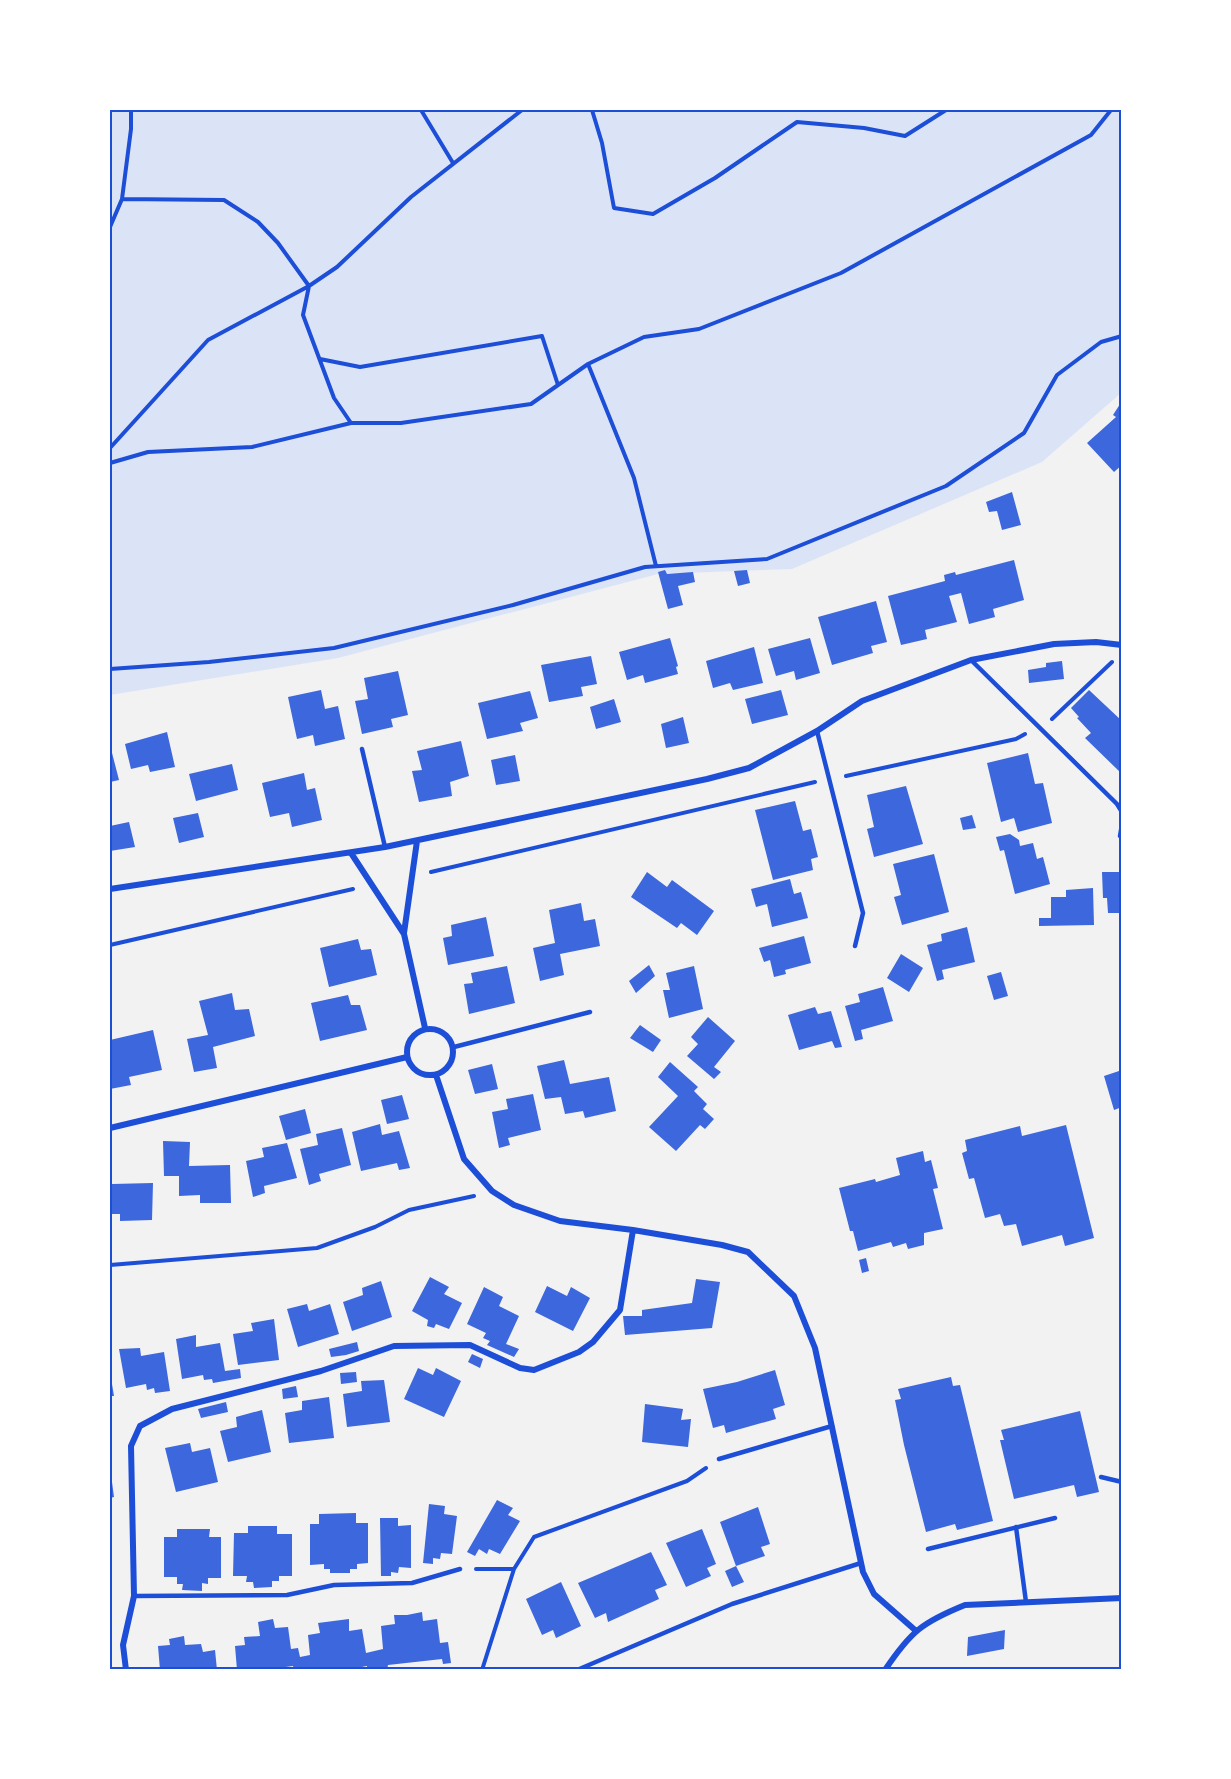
<svg xmlns="http://www.w3.org/2000/svg" width="1231" height="1779" viewBox="0 0 1231 1779" font-family="Manrope,sans-serif">
<style>
.green{fill:#dbe4f7}
.building{fill:#3d67dc}
.lines{fill:none;stroke-linecap:round;stroke-linejoin:round}
.path{stroke:#1d4ed8;stroke-width:4}
.service{stroke:#1d4ed8;stroke-width:4.5}
.minor{stroke:#1d4ed8;stroke-width:6}
.neatline{fill:none;stroke:#1d4ed8;stroke-width:2}
</style>
<rect width="100%" height="100%" fill="#f2f2f2"/>
<path class="green" d="M110 110H1121V393L1042 462 792 569 658 574 338 658 110 695Z"/>
<path class="building" d="M1122 401V465L1114 472 1087 443 1116 417 1113 415Z
M1012 492 1021 525 1002 530 997 511 989 512 986 502Z
M1014 560 1024 600 993 609 995 617 969 624 961 593 949 596 957 622 925 630 927 639 901 645 888 596 945 581 944 575 955 572 956 575Z
M665 570 667 574 693 572 695 582 678 586 683 605 668 609 658 572Z
M747 570 750 583 738 586 734 571Z
M876 601 887 642 871 646 873 653 832 665 818 617Z
M670 638 678 666 676 667 678 674 645 683 643 675 627 680 619 652Z
M810 638 820 673 796 680 794 671 776 676 768 649Z
M754 647 763 683 733 690 730 683 713 688 706 661Z
M591 656 597 684 581 687 583 696 549 702 541 665Z
M1062 661 1064 679 1029 683 1028 670 1046 667V663Z
M398 671 408 715 391 719 393 727 362 734 355 701 368 699 364 678Z
M321 690 325 709 338 706 345 739 315 746 313 735 297 739 288 697Z
M781 690 788 715 752 724 745 699Z
M1089 690 1122 721V774L1085 738 1091 733 1077 718 1079 717 1071 708Z
M530 691 538 718 520 723 523 731 487 739 478 703Z
M614 699 621 722 596 729 590 707Z
M683 717 689 743 666 748 661 724Z
M167 732 175 767 150 772 148 765 131 769 125 744Z
M461 741 469 776 450 782 452 796 419 802 412 771 422 770 417 751Z
M110 745 119 780 110 782Z
M1028 753 1035 784 1043 783 1052 823 1018 832 1014 818 1001 822 987 763Z
M515 755 520 781 496 785 491 760Z
M232 764 238 790 196 801 189 774Z
M304 773 307 790 315 788 322 820 292 827 289 813 270 817 262 783Z
M906 786 923 844 874 857 867 829 874 827 867 795Z
M795 801 803 831 811 829 818 857 811 859 813 870 773 880 755 810Z
M198 813 204 837 179 843 173 818Z
M972 815 976 828 963 830 960 818Z
M129 822 135 847 110 851V826Z
M1010 834 1019 840 1020 846 1033 843 1037 859 1043 857 1050 884 1015 894 1004 850 1000 851 996 837Z
M934 854 949 912 902 925 894 897 901 895 893 864Z
M647 872 667 887 672 880 714 911 697 935 681 923 677 928 631 897Z
M1102 872H1122V913H1108L1107 898H1103Z
M790 879 794 894 801 892 808 918 772 927 767 904 756 907 751 889Z
M1093 888 1094 925 1039 926V918H1051V897H1066V890Z
M581 903 584 921 595 919 600 946 560 954 564 975 540 981 533 948 555 943 549 910Z
M486 917 494 956 448 965 443 938 452 936 451 925Z
M967 927 975 962 942 970 944 979 937 981 927 945 942 941 941 934Z
M804 936 811 963 785 970 786 974 774 977 770 960 764 962 759 948Z
M358 939 361 950 371 949 377 975 329 987 320 948Z
M901 954 923 968 909 992 887 978Z
M649 965 655 976 636 993 629 981Z
M507 966 515 1003 469 1014 464 984 473 983 471 973Z
M694 966 703 1009 669 1018 663 990H670L666 973Z
M1001 972 1008 996 994 1000 987 976Z
M883 987 893 1021 861 1030 863 1039 855 1041 845 1006 860 1002 858 994Z
M232 993 235 1010 249 1009 255 1036 213 1047 217 1068 194 1072 187 1039 208 1035 199 1001Z
M348 995 351 1005H360L367 1030 320 1041 311 1003Z
M815 1007 818 1014 831 1011 842 1047 835 1048 832 1041 799 1050 788 1015Z
M708 1017 735 1041 714 1067 721 1072 714 1079 687 1056 698 1044 691 1037Z
M640 1025 661 1040 653 1052 630 1038Z
M153 1030 162 1070 129 1077 131 1085 110 1089V1040Z
M564 1060 570 1084 609 1077 616 1111 585 1118 583 1111 565 1114 561 1097 545 1099 537 1066Z
M670 1062 698 1087 694 1091 707 1104 703 1109 714 1119 705 1129 700 1125 676 1151 649 1127 678 1096 658 1077Z
M492 1064 498 1089 475 1094 468 1070Z
M1122 1070V1107L1114 1110 1104 1076Z
M533 1094 541 1130 508 1138 510 1145 499 1148 492 1112 508 1109 506 1099Z
M402 1095 409 1119 387 1124 381 1100Z
M305 1109 311 1133 286 1140 279 1116Z
M380 1124 382 1135 399 1131 410 1168 399 1170 397 1163 361 1171 352 1132Z
M1066 1125 1094 1238 1065 1246 1062 1235 1022 1246 1016 1224 1004 1226 1000 1214 985 1218 974 1178 969 1179 962 1153 967 1151 965 1140 1020 1126 1022 1136Z
M342 1128 351 1165 319 1174 321 1181 309 1185 300 1149 318 1145 316 1134Z
M163 1141 190 1142 189 1166 230 1165 231 1203H200V1195L179 1196V1176H164Z
M287 1143 297 1178 264 1186 265 1193 253 1197 246 1161 264 1157 262 1148Z
M923 1151 925 1162 931 1160 938 1188 933 1189 943 1229 924 1233V1245L908 1249 906 1243 893 1247 891 1242 858 1251 853 1231H850L839 1188 875 1179 876 1182 900 1175 896 1158Z
M110 1180H111L112 1184 153 1183 152 1220 120 1221V1214H110Z
M866 1258 869 1271 862 1273 859 1260Z
M430 1277 449 1287 444 1294 462 1303 449 1329 436 1324 434 1328 427 1326 428 1320 412 1311Z
M696 1279 720 1282 712 1328 625 1335 623 1316H642V1310L692 1303Z
M381 1281 392 1317 352 1331 343 1302 363 1295 362 1288Z
M547 1286 567 1296 571 1287 590 1298 573 1331 535 1312Z
M484 1287 503 1297 499 1306 519 1316 506 1344 519 1349 514 1357 487 1345 490 1341 483 1338 486 1333 467 1324Z
M307 1304 309 1311 330 1304 339 1334 298 1347 287 1309Z
M274 1319 279 1360 238 1365 233 1334 253 1331 251 1323Z
M196 1335V1347L220 1343 225 1371 240 1369 241 1378 213 1383 212 1379 204 1380 203 1375 182 1379 176 1339Z
M357 1342 359 1351 346 1355 331 1357 329 1349Z
M140 1348 141 1356 164 1352 170 1391 155 1393 154 1388 147 1390 146 1384 126 1388 119 1349Z
M472 1354 483 1359 480 1368 468 1362Z
M418 1368 433 1375 436 1368 461 1381 444 1417 404 1399Z
M775 1370 785 1405 773 1409 776 1419 726 1433 724 1425 713 1428 703 1389 737 1382Z
M356 1372 357 1382 341 1384 340 1373Z
M951 1377 953 1386 960 1385 993 1521 957 1530 955 1524 926 1532 904 1445 895 1400 901 1399 898 1389Z
M111 1378 114 1396H110V1379Z
M384 1380 390 1422 347 1427 343 1394 362 1391 361 1381Z
M296 1386 298 1397 283 1399 282 1389Z
M329 1397 334 1438 289 1443 285 1413 302 1410V1401Z
M226 1402 228 1412 201 1418 198 1409Z
M645 1404 683 1409 681 1420 691 1419 688 1447 642 1442Z
M262 1410 271 1452 228 1462 220 1431 237 1427 236 1417Z
M1080 1411 1099 1492 1077 1497 1074 1485 1014 1499 1000 1440H1004L1001 1430Z
M190 1443 192 1452 210 1448 218 1482 176 1492 165 1448Z
M110 1482H112L114 1497 110 1498Z
M497 1500 513 1508 508 1515 520 1521 500 1554 489 1549 487 1554 479 1549 475 1556 467 1552Z
M429 1504 445 1506 444 1514 457 1516 452 1554 441 1553 440 1559 433 1558V1564L423 1563Z
M758 1507 770 1544 761 1547 765 1556 736 1566 720 1522Z
M356 1513V1523H368V1563L357 1564V1569H350V1573H330V1569H324V1564L310 1565V1524H319V1514Z
M380 1518H398V1526L411 1525V1568L399 1567 398 1573 391 1572V1576H381Z
M248 1526H277V1534H292V1576H279V1581H272V1587L254 1588 253 1582H246L247 1576H233L234 1533H248Z
M177 1529H210L209 1537H221V1578H208V1584L202 1583V1591L182 1590 183 1584H177V1577H164V1537H177Z
M702 1529 716 1564 707 1568 711 1576 686 1587 666 1543Z
M651 1552 667 1585 655 1590 659 1599 608 1622 606 1613 595 1618 578 1583Z
M736 1566 744 1582 732 1587 725 1571Z
M561 1582 581 1626 556 1638 553 1630 542 1635 526 1599Z
M422 1612 423 1621 437 1619 440 1643 448 1642 451 1663 443 1664 442 1659 388 1665 387 1670H367V1666L346 1670H294L293 1666 264 1670H237L235 1646 245 1645 244 1637 260 1636 258 1622 273 1619 275 1628 288 1627 291 1649 298 1648 300 1657 310 1655 308 1635 320 1633 318 1623 349 1619V1631L362 1629 366 1653 383 1649 381 1626 395 1624 394 1615H407Z
M1005 1630 1004 1649 967 1656 968 1637Z
M184 1636 185 1645 201 1644 203 1652 215 1650 217 1670H160L158 1646 170 1645 169 1639Z"/>
<g class="lines">
<path class="path" d="M421 110 453 163
M592 110 602 143 614 208 653 214 715 178 797 122 864 128 905 136 946 110
M110 227 122 199 131 129V110
M320 359 360 367 542 336 558 385
M588 364 634 478 656 566
M351 423 334 398 303 315 309 286 337 267 411 197 522 110
M110 448 208 340 309 286 278 243 258 222 224 200 122 199
M110 463 148 452 252 447 351 423H401L531 404 588 364 644 337 699 329 841 273 1091 135 1111 110
M110 669 209 662 334 648 513 605 645 567 767 559 946 486 1024 433 1057 375 1101 342 1122 336
M1052 719 1112 662
M846 776 1016 739 1025 734
M431 872 815 782
M110 945 353 889
M110 1265 317 1248 375 1227 409 1210 474 1196
M476 1569H514
M482 1670 514 1569 534 1537 687 1481 706 1468"/>
<path class="service" d="M971 660 1117 804 1122 812
M817 731 863 913 855 946
M362 749 385 847
M1120 836 1122 824
M454 1047 590 1012
M719 1459 832 1426
M1101 1477 1122 1482
M1016 1527 1026 1602
M928 1549 1055 1518
M134 1596 287 1595 334 1585 412 1583 460 1569
M577 1670 732 1604 861 1563"/>
<path class="minor" d="M351 853 404 934 425 1028
M110 889 385 847 707 779 749 768 817 731 862 701 971 660 1054 644 1096 642 1122 645
M404 933 417 841
M407 1052a23 23 0 1 1 46 0a23 23 0 1 1-46 0Z
M436 1075 464 1159 492 1191 514 1205 560 1221 633 1230 722 1245 748 1252 794 1296 815 1348 863 1572 874 1594 915 1630
M110 1128 407 1057
M126 1670 123 1645 134 1596 131 1446 140 1426 172 1409 321 1371 394 1346 470 1345 520 1368 534 1370 579 1352 593 1342 620 1310 633 1230
M885 1670C911 1631 923 1622 965 1605L1122 1598"/>
</g>
<rect width="1231" height="1779" fill="none" stroke="#ffffff" stroke-width="222"/>
<rect x="111" y="111" width="1009" height="1557" class="neatline"/>
</svg>
